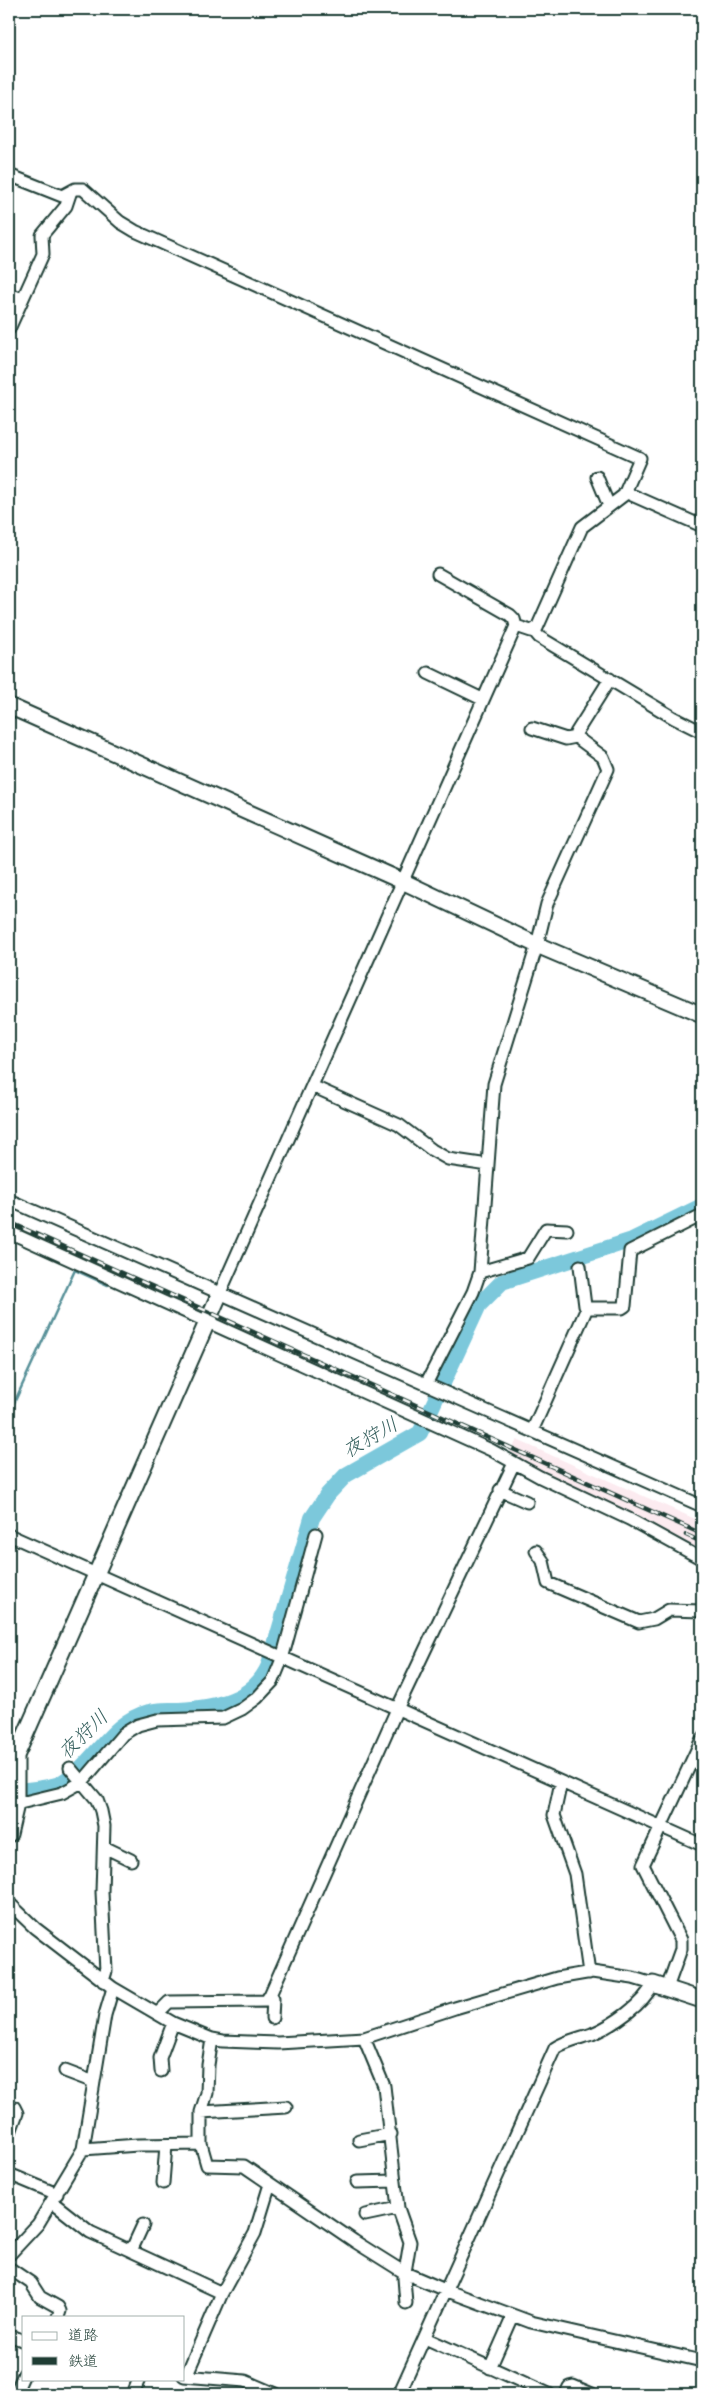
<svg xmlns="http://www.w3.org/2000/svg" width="711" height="2403" viewBox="0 0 711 2403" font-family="'Comic Neue','Klee One',sans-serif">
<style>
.built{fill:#fcebf0}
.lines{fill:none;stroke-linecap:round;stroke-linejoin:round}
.stream{stroke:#579098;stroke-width:2.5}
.river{stroke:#7cc8db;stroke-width:16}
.street-casing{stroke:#1f3d34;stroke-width:15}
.secondary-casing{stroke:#1f3d34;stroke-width:19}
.street{stroke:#fff;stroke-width:11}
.secondary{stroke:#fff;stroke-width:15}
.rail-casing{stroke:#1f3d34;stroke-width:4.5}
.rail{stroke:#fff;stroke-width:2.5;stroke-dasharray:8;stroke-linecap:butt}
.labels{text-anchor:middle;stroke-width:5;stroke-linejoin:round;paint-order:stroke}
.water-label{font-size:20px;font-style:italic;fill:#36605e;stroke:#fff}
</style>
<rect width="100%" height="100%" fill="#fff"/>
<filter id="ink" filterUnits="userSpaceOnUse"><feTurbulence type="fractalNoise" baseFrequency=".02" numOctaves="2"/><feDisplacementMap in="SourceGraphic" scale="10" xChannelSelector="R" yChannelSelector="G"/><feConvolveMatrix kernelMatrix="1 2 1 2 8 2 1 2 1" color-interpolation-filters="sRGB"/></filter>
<g filter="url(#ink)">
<path class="built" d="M517 1440 702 1522V1550L509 1455Z"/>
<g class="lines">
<path class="stream" d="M9 1414 75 1270 108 1285"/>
<path class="river" d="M9 1792C22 1790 50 1789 61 1783 97 1763 108 1723 149 1712 158 1709 170 1710 179 1710 214 1708 254 1701 269 1665L312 1518 328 1494 346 1475 420 1433 479 1305 502 1282 632 1240 702 1206"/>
<defs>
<path id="street" d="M9 175 62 196 75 189H83L120 222 135 231 640 458 624 495 582 527 537 628 531 631 516 626 219 1295
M9 294 22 299
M9 329 43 254 42 235 66 206 70 194
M597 477 609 506
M625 492 702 526
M438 574 510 615 514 619 516 626
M534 631 539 637 674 718 702 732
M428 673 482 699
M532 728 566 739 576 737
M312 1086 399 1125 432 1150 448 1159 488 1165
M9 1200 702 1506
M9 1232 491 1450 540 1477 629 1519 702 1559
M580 1266 585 1306 587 1308
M480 1272 528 1258 546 1229 567 1230
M426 1384 473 1292 480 1272 494 1084 537 945 547 904 608 769 603 757 576 737V733L610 679
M532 1431 587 1308H622L625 1306 630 1251 702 1215
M500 1490 527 1502
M9 1535 702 1845
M536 1551 543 1561 548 1583 639 1622 654 1619 669 1610 702 1611
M70 1768 97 1800 101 1811 104 1826 102 1892 106 1971 103 1981
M561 1782 554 1815 575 1874 589 1973
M16 1804 62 1793 82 1782 123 1734 138 1725 157 1720 223 1718 242 1709 257 1698 273 1681 282 1659 316 1534
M104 1847 131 1860
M9 1903 35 1928 113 1988 173 2023 212 2039 223 2041 278 2043 364 2038 455 2008 557 1978 592 1972 633 1978 653 1984C643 2005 613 2025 592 2034 580 2038 565 2041 555 2048L399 2394
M667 1988 681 1949V1940L643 1865 702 1739
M270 1995 273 1999 272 2018
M158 2013 169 2002 266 2001 270 1995 397 1709 514 1463
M364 2038 384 2086 398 2208 410 2242 404 2278 406 2303
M65 2071 94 2082
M161 2071 160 2058 173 2023
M9 2105 14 2107 17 2113 9 2135
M201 2112 286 2107
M359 2140 391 2134
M201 2144V2112L207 2093 208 2065 212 2039
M83 2149 138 2145 201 2144 207 2165 244 2166 354 2241 405 2273 445 2290 531 2322 702 2361
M9 2174 57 2194
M357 2182 395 2181
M163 2183 166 2145
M52 2202 90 2232 222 2293
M365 2215 398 2208
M131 2251 143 2225
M9 2255 38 2224 83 2149 105 2015 113 1988
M9 2268 31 2283 40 2297 58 2307 60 2311 58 2317
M9 2335 24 2341
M425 2338 549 2394
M490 2368 513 2316
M184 2376 245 2381 275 2394
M186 2376 222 2293 255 2233 270 2184
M15 2394 24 2374
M133 2394 139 2379
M566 2394 569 2387 573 2386 592 2394"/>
<path id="secondary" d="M9 706 402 881 537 945 702 1015
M9 1834 16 1804V1756L219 1295
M653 1984 702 2000"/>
</defs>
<use href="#street" class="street-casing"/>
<use href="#secondary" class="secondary-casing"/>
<use href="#street" class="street"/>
<use href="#secondary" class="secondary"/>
<defs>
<path id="rail" d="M9 1222 702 1534
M686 1535 702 1542"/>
</defs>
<use href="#rail" class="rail-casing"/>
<use href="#rail" class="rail"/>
</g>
</g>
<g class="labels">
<g class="water-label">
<text transform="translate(370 1437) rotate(-30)" y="7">夜狩川</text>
<text transform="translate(83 1734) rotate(-44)" y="7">夜狩川</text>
</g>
</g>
<rect width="711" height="2403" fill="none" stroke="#fff" stroke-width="30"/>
<rect x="15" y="15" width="681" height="2373" fill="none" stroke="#1f3d34" stroke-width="2" filter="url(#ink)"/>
<rect x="22" y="2316" width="162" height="65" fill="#ffffff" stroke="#a5b1ae"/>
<rect x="32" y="2332" width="25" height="8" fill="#ffffff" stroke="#a5b1ae"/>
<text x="68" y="2340" font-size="15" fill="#1f3d34">道路</text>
<rect x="32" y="2357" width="25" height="8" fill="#1f3d34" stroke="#a5b1ae"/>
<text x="68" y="2366" font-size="15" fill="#1f3d34">鉄道</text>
</svg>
